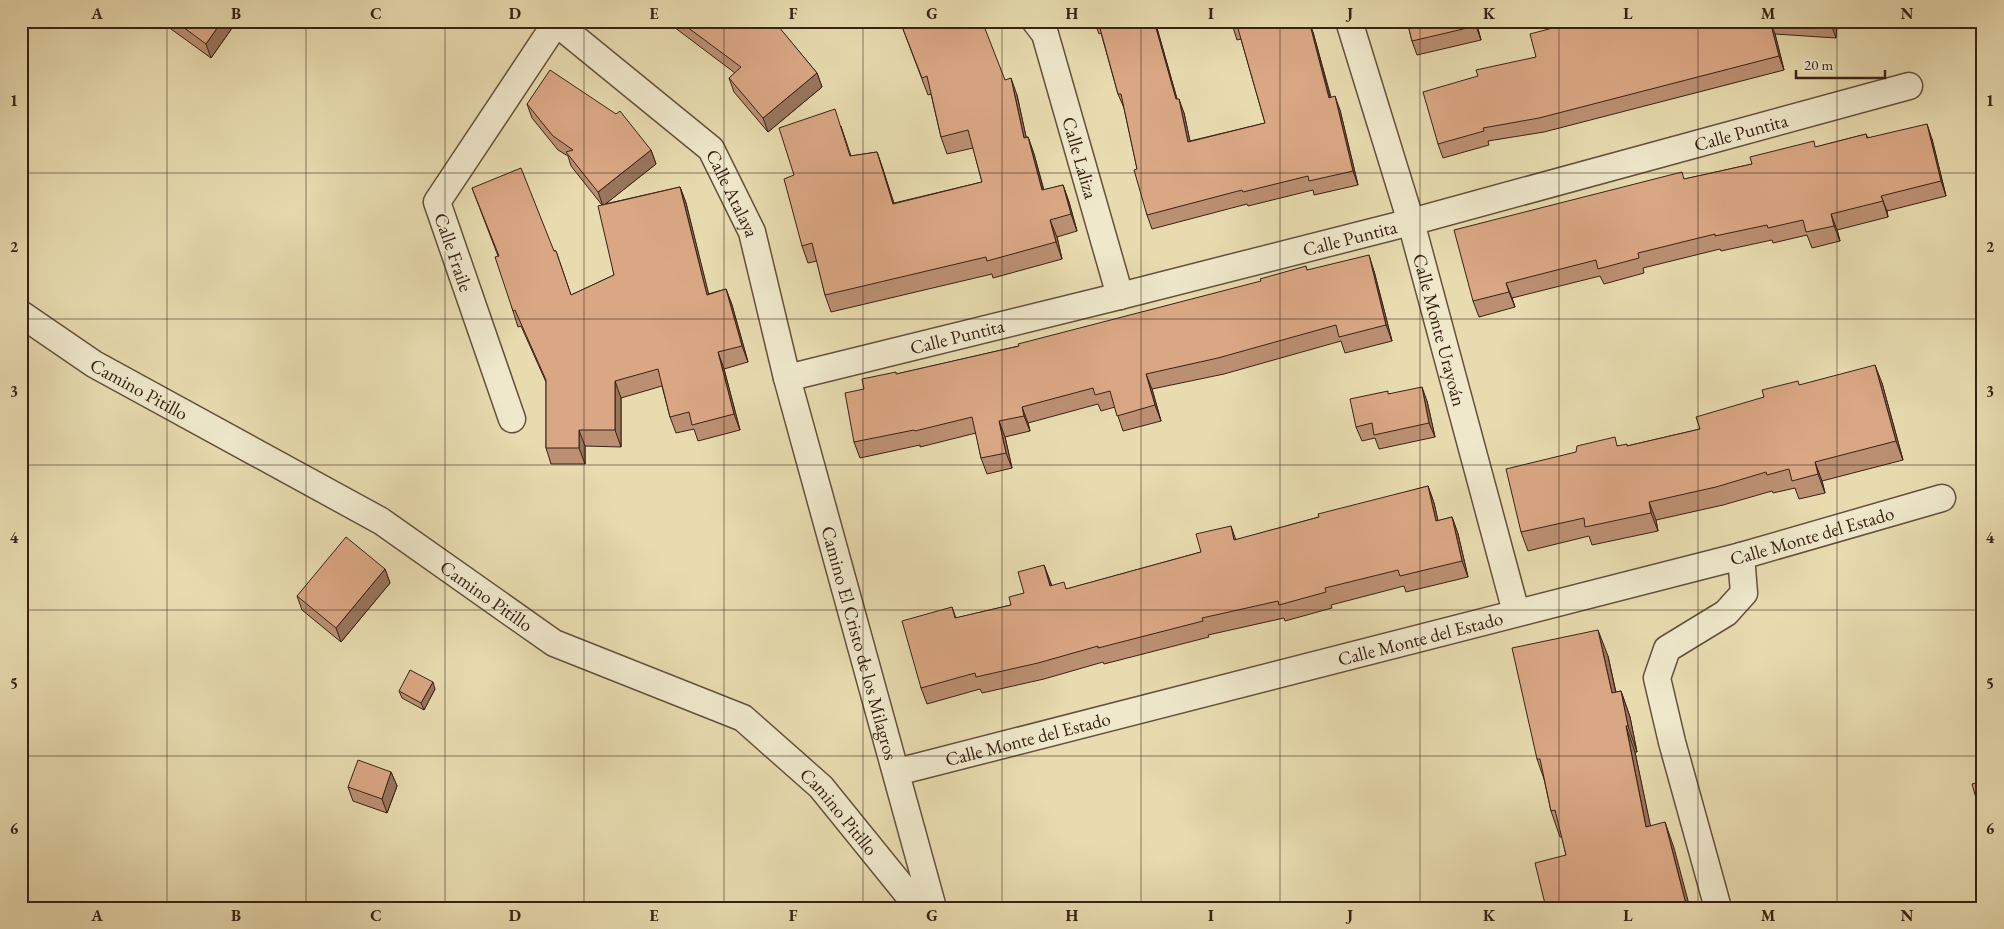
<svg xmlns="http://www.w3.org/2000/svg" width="2004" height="929" viewBox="0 0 2004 929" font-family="'EB Garamond',serif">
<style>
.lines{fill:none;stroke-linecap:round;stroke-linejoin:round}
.minor-casing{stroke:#64503c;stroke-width:29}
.minor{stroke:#efe8cb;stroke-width:26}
.wall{fill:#bb9072;stroke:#392115}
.shaded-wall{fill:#99755c;stroke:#392115}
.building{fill:#daa784;stroke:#392115}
.grid{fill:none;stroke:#392115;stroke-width:1;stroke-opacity:0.55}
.labels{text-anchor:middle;stroke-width:4;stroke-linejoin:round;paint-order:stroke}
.street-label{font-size:19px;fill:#392115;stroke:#efe8cb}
.neatline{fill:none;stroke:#392115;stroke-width:2}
.grid-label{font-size:16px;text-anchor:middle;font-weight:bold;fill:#392115}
</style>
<rect width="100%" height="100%" fill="#e7dbaf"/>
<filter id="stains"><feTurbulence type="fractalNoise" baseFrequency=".004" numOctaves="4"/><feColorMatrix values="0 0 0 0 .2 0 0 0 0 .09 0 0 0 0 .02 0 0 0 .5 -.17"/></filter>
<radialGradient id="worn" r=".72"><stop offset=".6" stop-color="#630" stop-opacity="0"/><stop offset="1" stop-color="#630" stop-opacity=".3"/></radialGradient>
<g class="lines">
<defs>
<g id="minor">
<path id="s1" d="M554 21 711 149 752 232 787 378 933 908"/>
<path id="s2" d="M1035 21 1045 34 1120 296"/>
<path id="s3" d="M1349 21 1411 222 1516 612"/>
<path id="s4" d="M21 314 94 364 381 521 554 643 743 718 821 787 919 908"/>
<path id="s5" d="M787 378 1120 296 1411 222 1909 86"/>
<path d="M512 419 437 202 556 23"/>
<path id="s6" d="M897 772 1741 556 1942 498"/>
<path d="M1718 908 1672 742 1657 678 1667 649 1726 613 1744 593 1741 556"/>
</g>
</defs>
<use href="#minor" class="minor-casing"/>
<use href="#minor" class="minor"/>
</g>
<path class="wall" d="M160 21H237L211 58Z
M666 21H778L776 24 817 73 822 87 768 132 734 92 729 78 735 73Z
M1094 21H1155L1177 99 1184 113 1190 141 1265 123 1241 39 1237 40 1231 21 1313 32 1331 97 1340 110 1358 185 1314 195 1313 190 1248 206 1247 204 1152 229 1147 215 1124 108 1118 94 1101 33 1099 34Z
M1407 21H1476L1481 40 1417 55 1412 41Z
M1579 21H1645L1647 26 1668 21H1868V27L1837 25 1836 38 1775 34 1784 70 1544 132 1488 141 1489 145 1443 158 1438 144 1478 76 1536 57Z
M903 29 1005 80 1017 95 1026 137H1028L1034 154 1044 190 1063 185 1069 202 1077 231 1057 237 1062 259 993 278 992 274 831 312 825 295 817 261 808 263 802 246 794 175 841 126 851 156 877 152 894 203 982 182 973 148 947 154 941 137 931 94 928 95Z
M527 104 651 150 656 164 605 204 680 187 686 203 708 294 726 289 732 305 748 362 724 369 740 430 698 441 694 429 676 433 670 417 662 386 621 398V447L585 446V464H551L546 448V382L521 326 518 327 513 311 498 256 472 188 554 251H556L571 295 614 275 602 205 571 166 568 156 558 150 532 118Z
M1866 134 1868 138 1932 139 1946 196 1887 211 1888 217 1837 230 1840 241 1812 248 1807 235 1773 243 1772 240 1721 251 1720 249 1643 268 1644 273 1604 284 1600 276 1512 298 1515 307 1479 317 1473 301 1685 179 1752 164Z
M1308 270 1374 271 1392 341 1345 353 1341 341 1224 374 1152 389 1161 421 1123 431 1115 407 1101 411 1098 404 1028 423 1030 431 1005 437 1012 468 987 474 981 458 976 433 920 447V445L860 458 854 442 864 389 897 374 1019 346Z
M1882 383 1903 460 1822 481 1825 493 1799 499 1795 488 1773 493 1772 491 1723 505 1656 520 1658 531 1592 545 1589 536 1528 551 1521 532 1576 452 1618 446H1627L1700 429 1764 397 1800 385Z
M1389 394 1427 401 1435 437 1379 449 1375 438 1362 441 1356 427Z
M1428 486 1434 503 1438 521 1452 517 1458 534 1468 577 1406 592 1404 586 1331 605 1332 608 1285 621 1284 618 1208 635 1209 637 1104 664 1103 662 1044 679 982 693 980 689 927 704 921 688 952 607 956 618 1011 605 1024 593 1044 565 1052 586 1067 589 1201 552 1236 540 1319 517Z
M385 569 390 583 341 642 302 610 297 596Z
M1608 656 1616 692 1621 691 1630 717 1637 752H1635L1650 826 1674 848 1566 855 1562 837H1560L1551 811 1544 779 1537 759Z
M435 689 424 710 402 698 399 691Z
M391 772 397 786 387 813 353 801 348 787Z"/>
<path class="shaded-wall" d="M222 21H237L211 58 206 44Z
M893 21H900L895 26Z
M1154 21H1155L1181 113 1176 99Z
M1309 21 1313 32 1334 112 1329 98Z
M1474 21H1476L1481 40 1476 26Z
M1770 21 1775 34 1784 70 1779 56Z
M1831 21H1836L1837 25 1836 38 1831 24Z
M817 73 822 87 768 132 763 118Z
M1011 78 1017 95 1030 155 1024 138Z
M1335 96 1340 110 1358 185 1353 171Z
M1179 99 1184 113 1193 156 1188 142Z
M1927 124 1932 139 1946 196 1941 181Z
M1028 137 1034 154 1048 207 1042 190Z
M651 150 656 164 603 206 598 192Z
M877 152 883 169 899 221 893 204Z
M1063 185 1069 202 1077 231 1071 214Z
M680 187 686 203 713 311 707 295Z
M1881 196 1887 211 1888 217 1883 201Z
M1831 214 1837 230 1840 241 1834 226Z
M1050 220 1057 237 1062 259 1056 242Z
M1369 255 1374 271 1392 341 1386 325Z
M1506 283 1512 298 1515 307 1509 292Z
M726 289 732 305 748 362 742 346Z
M718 352 724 369 740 430 734 414Z
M1875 365 1882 383 1903 460 1896 441Z
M1146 374 1152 389 1161 421 1155 405Z
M615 381 621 398V447L615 430Z
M1422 387 1427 401 1435 437 1429 423Z
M1022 407 1028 423 1030 431 1024 416Z
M999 421 1005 437 1012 468 1006 453Z
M579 430 585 446V464L579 448Z
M1815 462 1822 481 1825 493 1818 474Z
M1428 486 1434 503 1442 538 1436 521Z
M1649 502 1656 520 1658 531 1651 513Z
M1452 517 1458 534 1468 577 1462 561Z
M1231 526 1237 543 1234 540Z
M1044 565 1050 581 1056 602 1050 586Z
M385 569 390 583 341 642 336 628Z
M1598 630 1608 656 1621 718 1612 693Z
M433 682 435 689 424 710 421 703Z
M1621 691 1630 717 1637 752 1628 726Z
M1626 726 1635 752 1656 852 1646 827Z
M391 772 397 786 387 813 382 799Z
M1665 822 1674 848 1690 908H1687Z"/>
<path class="building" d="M175 21H222L206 44Z
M679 21H774L817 73 763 118 729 78 741 67Z
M923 21H982L1005 80 1011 78 1024 138 1028 137 1042 190 1063 185 1071 214 1050 220 1056 242 987 261 986 257 825 295 812 243 802 246 784 179 794 175 779 128 835 109 850 156 877 152 893 204 982 182 968 130 941 137 927 76 922 78 903 29Z
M1098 21H1154L1176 99H1179L1188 142 1265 123 1237 25 1232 26 1231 21H1309L1329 98 1335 96 1353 171 1309 181 1308 176 1243 192 1242 190 1147 215 1134 170 1137 169 1121 94H1118Z
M1407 21H1474L1476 26 1412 41Z
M1579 21H1644L1645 27 1668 21H1770L1779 56 1539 118 1483 128 1484 131 1438 144 1423 92 1478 76 1476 70 1536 57 1530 34Z
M1786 21H1831V24Z
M550 70 616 114 620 111 651 150 598 192 566 152 573 150 553 136 527 104Z
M1927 124 1941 181 1881 196 1883 201 1831 214 1834 226 1806 232 1803 220 1768 228 1767 225 1715 236V234L1638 253 1639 258 1598 269 1596 260 1506 283 1509 292 1473 301 1454 230 1682 172 1684 179 1752 164 1750 157 1814 141 1815 147 1866 134 1867 138Z
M521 168 554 251H556L571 295 614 275 598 206 680 187 707 295 726 289 742 346 718 352 734 414 692 425 689 412 670 417 658 369 615 381V430H579V448H546V380L515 310 513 311 495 257 499 256 472 188Z
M1369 255 1386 325 1339 337 1336 325 1218 358 1146 374 1155 405 1117 416 1110 391 1095 395 1093 388 1022 407 1024 416 999 421 1006 453 981 458 972 417 915 431 914 430 854 442 845 393 864 389 862 379 896 372V374L1019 346 1018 344 1261 281 1260 279 1306 266 1307 270Z
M1875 365 1896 441 1815 462 1818 474 1792 481 1789 469 1767 475 1766 472 1716 487 1649 502 1651 513 1585 527 1584 518 1521 532 1506 469 1576 452 1577 446 1615 437 1617 446 1627 444V446L1700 429 1696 417 1764 397 1762 390 1798 381 1799 385Z
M1422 387 1429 423 1374 435 1372 423 1356 427 1350 399 1388 391V394Z
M1428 486 1436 521 1452 517 1462 561 1400 576 1398 570 1325 588 1326 592 1279 605 1278 601 1202 618 1203 621 1098 648V646L1038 663 976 677 975 673 921 688 902 621 952 607 955 618 1011 605 1009 597 1024 593 1018 572 1044 565 1050 586 1064 582 1066 589 1201 552 1196 534 1231 526 1234 540 1319 517 1318 514Z
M346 537 385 569 336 628 297 596Z
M1598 630 1612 693 1621 691 1628 726H1626L1646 827 1665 822 1687 908H1546L1535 863 1566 855 1555 810 1551 811 1540 759H1537L1512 648Z
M410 670 433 682 421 703 399 691Z
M358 760 391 772 382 799 348 787Z
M1983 781V823L1972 784Z"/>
<path class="grid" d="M167 21V908M306 21V908M445 21V908M584 21V908M724 21V908M863 21V908M1002 21V908M1141 21V908M1280 21V908M1420 21V908M1559 21V908M1698 21V908M1837 21V908M21 173H1983M21 319H1983M21 465H1983M21 610H1983M21 756H1983"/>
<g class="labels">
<g class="street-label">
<text dy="7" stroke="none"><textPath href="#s5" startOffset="985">Calle Puntita</textPath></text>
<text dy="7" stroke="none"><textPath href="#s2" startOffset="145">Calle Laliza</textPath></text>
<text dy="7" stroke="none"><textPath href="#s1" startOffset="252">Calle Atalaya</textPath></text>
<text dy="7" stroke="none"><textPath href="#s5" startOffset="580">Calle Puntita</textPath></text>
<text transform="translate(454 252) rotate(71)" y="7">Calle Fraile</text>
<text dy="7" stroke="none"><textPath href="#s3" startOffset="322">Calle Monte Urayoán</textPath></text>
<text dy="7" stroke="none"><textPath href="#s5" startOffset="175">Calle Puntita</textPath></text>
<text dy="7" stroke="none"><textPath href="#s4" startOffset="140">Camino Pitillo</textPath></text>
<text dy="7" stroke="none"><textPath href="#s6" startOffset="945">Calle Monte del Estado</textPath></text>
<text dy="7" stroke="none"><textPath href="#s4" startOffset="545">Camino Pitillo</textPath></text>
<text dy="7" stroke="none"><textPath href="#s6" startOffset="540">Calle Monte del Estado</textPath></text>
<text dy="7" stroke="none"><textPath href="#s1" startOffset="720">Camino El Cristo de los Milagros</textPath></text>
<text dy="7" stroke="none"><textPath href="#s6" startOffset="135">Calle Monte del Estado</textPath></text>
<text dy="7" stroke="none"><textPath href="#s4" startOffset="965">Camino Pitillo</textPath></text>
</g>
</g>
<rect width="2004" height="929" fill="none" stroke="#e7dbaf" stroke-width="55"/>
<path d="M1796 70v8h89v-8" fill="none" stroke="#392115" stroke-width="2.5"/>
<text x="1804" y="70" font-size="15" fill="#392115" stroke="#efe8cb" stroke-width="4" paint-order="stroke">20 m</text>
<rect x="28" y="28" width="1948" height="874" class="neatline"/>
<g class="grid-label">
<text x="97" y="19">A</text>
<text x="236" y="19">B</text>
<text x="376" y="19">C</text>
<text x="515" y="19">D</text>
<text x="654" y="19">E</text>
<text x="793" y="19">F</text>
<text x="932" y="19">G</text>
<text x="1072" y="19">H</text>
<text x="1211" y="19">I</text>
<text x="1350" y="19">J</text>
<text x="1489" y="19">K</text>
<text x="1628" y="19">L</text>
<text x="1768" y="19">M</text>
<text x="1907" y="19">N</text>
<text x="14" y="106">1</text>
<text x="1990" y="106">1</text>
<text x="14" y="252">2</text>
<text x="1990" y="252">2</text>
<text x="14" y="397">3</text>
<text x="1990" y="397">3</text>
<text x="14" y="543">4</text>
<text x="1990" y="543">4</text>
<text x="14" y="689">5</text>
<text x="1990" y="689">5</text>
<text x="14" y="834">6</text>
<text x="1990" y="834">6</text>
<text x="97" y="921">A</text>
<text x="236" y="921">B</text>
<text x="376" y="921">C</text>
<text x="515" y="921">D</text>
<text x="654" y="921">E</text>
<text x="793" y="921">F</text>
<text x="932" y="921">G</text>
<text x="1072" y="921">H</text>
<text x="1211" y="921">I</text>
<text x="1350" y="921">J</text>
<text x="1489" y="921">K</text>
<text x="1628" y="921">L</text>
<text x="1768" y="921">M</text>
<text x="1907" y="921">N</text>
</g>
<rect width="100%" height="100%" filter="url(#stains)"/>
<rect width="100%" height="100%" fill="url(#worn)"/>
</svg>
